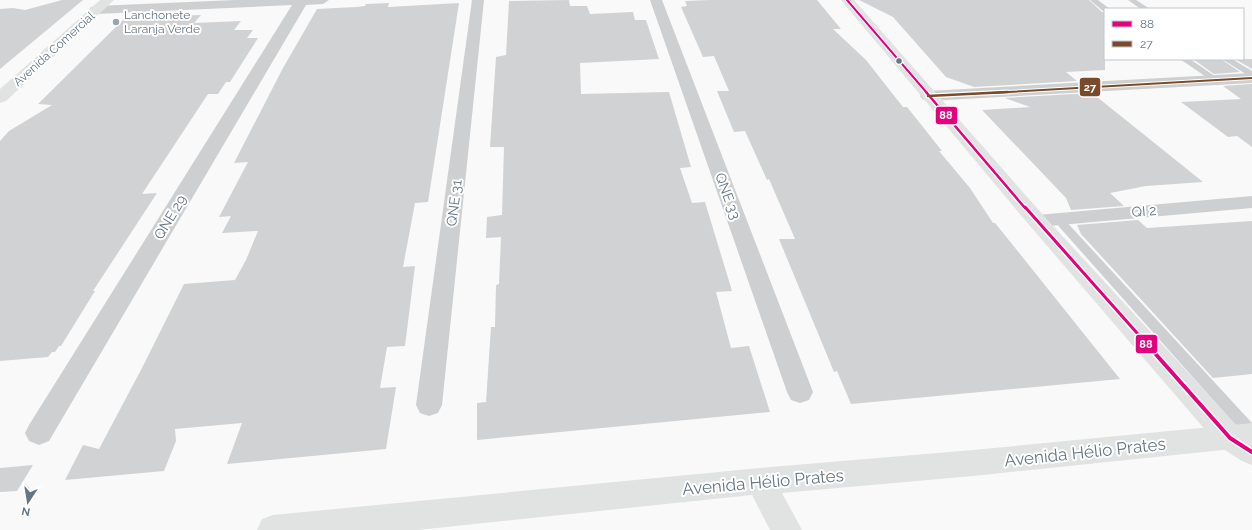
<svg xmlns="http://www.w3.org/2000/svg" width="1252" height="530" viewBox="0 0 1252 530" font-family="Raleway,sans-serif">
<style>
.building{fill:#d0d2d3}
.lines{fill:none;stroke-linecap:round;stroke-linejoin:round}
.service{fill:#cecfd0;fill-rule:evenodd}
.minor{fill:#cecfd0;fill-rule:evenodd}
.secondary{fill:#e1e2e2;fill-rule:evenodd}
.primary{fill:#e1e2e2;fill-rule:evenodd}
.bus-1-far3-casing{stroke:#fff;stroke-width:4}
.bus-1-far2-casing{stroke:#fff;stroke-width:5}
.bus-1-far1-casing{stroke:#fff;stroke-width:6}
.bus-1-casing{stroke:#fff;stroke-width:7}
.bus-2-far1-casing{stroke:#fff;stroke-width:4}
.bus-2-casing{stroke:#fff;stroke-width:5}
.bus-1-far3{stroke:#e5007d;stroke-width:2}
.bus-1-far2{stroke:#e5007d;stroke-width:2.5}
.bus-1-far1{stroke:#e5007d;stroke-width:3}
.bus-1{stroke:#e5007d;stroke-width:4}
.bus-2-far1{stroke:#7a4b2a;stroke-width:2}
.bus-2{stroke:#7a4b2a;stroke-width:2.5}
.poi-dot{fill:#99a4ac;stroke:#fff;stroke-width:1.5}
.bus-dot{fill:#657683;stroke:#fff;stroke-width:1.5}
.labels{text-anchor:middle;stroke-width:4;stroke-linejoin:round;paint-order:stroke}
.far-poi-label{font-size:12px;fill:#657683;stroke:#fff;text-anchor:start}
.far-street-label{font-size:12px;fill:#657683;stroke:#fff}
.street-label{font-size:14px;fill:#657683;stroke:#fff}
.near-street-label{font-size:17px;fill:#657683;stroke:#fff}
.line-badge{stroke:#fff;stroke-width:1.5}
.badge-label{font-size:11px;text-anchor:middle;font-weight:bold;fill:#fff}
</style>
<rect width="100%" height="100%" fill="#f9f9f9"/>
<path class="building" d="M62 0H83L0 69V9L13 8 25 10Z
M569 0 570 6H587L590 14 633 12 635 20H646L659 59 580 63 581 94 669 92 691 167 680 168 692 203 705 202 732 291 716 292 731 348 749 346 770 412 477 440V403L486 402 491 327H495L496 285 499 284 501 237 486 238 487 217 502 215 504 147H490L496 57 506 55 509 1Z
M710 0H817L841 29H833L866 60 903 107H907L919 122 942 151H939L970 188 993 223H995L1012 244 1120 379 851 404 837 371 834 372 779 239H795L769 179 767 180 745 131 734 132 717 91H729L714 56 703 57 681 7 687 6 685 1Z
M859 0H1089L1102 12H1105V70L1066 72 1077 81 974 87 946 77 893 17Z
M389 3 388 7 459 3 428 202 415 203 403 267 415 266 405 346 387 347 380 388 396 387 386 449 227 464 242 423 175 429 176 441 164 471 65 480 83 445 99 449 142 368 184 284 235 280 246 260 258 231 222 233 231 216 219 217 248 162 234 163 283 68 317 9 356 7 365 6 366 4Z
M201 15 194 23 241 21 234 30H253L247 38H258L230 82H226L218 94H208L142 194 157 193 93 291H95L61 346H59L55 352H52L48 357 0 361V141L9 131 52 105 38 104 125 18Z
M1193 59H1221L1240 72 1214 74Z
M1235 59H1252V69Z
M1252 84V147L1237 136 1228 137 1181 102 1241 99 1223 86Z
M1092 93 1152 141 1203 182 1146 186 1110 193 1124 206 1071 210 1066 198 982 110 1030 107 1005 98Z
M1138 220 1147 228 1252 221V374L1213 378 1081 234 1077 225Z
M33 465 17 491 0 492V468Z"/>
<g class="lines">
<path class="service" d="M1090 0H1098L1110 9 1103 11Z
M1128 0H1136L1150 9H1141Z
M1180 59H1190L1219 79 1215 82 1212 81Z
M1222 59H1232L1252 71V78Z
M1058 215 1062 217 1252 423V440L1247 438 1054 221 1052 219Z"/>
<path class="minor" d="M235 0H329L323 4 306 5 49 441 39 445 29 441 25 433 29 425 292 5 96 14 91 13 89 10 91 7 96 6Z
M472 0H484L442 405 438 413 429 416 420 413 416 405Z
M650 0H662L813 392 809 400 800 403 791 400 787 392Z
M1252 73V83L928 101 922 99 920 96 922 93 928 91Z
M1252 196V208L1037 227 1030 226 1027 221 1030 216 1037 215Z"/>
<path class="secondary" d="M100 0H114L6 101 0 103V89Z
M841 0H854L1044 216 1240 429 1252 437V465L1242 461 1220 447 1030 226Z"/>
<path class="primary" d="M1252 423V447L973 476 782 493 802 530H770L752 495 418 530H257L262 519 273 515 760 468 973 450Z"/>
<defs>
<path id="bus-1-far3" d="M847 0 927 93"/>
<path id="bus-1-far2" d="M926 92 1025 208"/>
<path id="bus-1-far1" d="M1025 207 1153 351"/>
<path id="bus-1" d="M1152 350 1230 438 1252 452"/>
<path id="bus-2-far1" d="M990 93 1252 78"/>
<path id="bus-2" d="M928 96 1008 92"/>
</defs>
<use href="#bus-1-far3" class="bus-1-far3-casing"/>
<use href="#bus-1-far2" class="bus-1-far2-casing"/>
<use href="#bus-1-far1" class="bus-1-far1-casing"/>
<use href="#bus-1" class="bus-1-casing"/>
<use href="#bus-2-far1" class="bus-2-far1-casing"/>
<use href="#bus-2" class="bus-2-casing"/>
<use href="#bus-1-far3" class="bus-1-far3"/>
<use href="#bus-1-far2" class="bus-1-far2"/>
<use href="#bus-1-far1" class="bus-1-far1"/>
<use href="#bus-1" class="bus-1"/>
<use href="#bus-2-far1" class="bus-2-far1"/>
<use href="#bus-2" class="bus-2"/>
</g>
<circle class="poi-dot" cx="116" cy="22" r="4"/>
<circle class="bus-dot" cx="899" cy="61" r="3.5"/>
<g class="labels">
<g class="far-poi-label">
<text x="124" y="19">Lanchonete<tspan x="124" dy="14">Laranja Verde</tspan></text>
</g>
<g class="far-street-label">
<text transform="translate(54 49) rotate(-42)" y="4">Avenida Comercial</text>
</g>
<g class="street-label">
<text transform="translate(728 196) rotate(70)" y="5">QNE 33</text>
<text transform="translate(454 203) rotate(-83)" y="5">QNE 31</text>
<text transform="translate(1144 211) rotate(-5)" y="5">QI 2</text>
<text transform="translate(170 217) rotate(-59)" y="5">QNE 29</text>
</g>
<g class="near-street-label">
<text transform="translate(1085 452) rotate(-6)" y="6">Avenida Hélio Prates</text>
<text transform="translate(763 482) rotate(-5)" y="6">Avenida Hélio Prates</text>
</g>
</g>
<g class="line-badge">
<rect x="1079" y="77" width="22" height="20" rx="4" fill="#7a4b2a"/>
<rect x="935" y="106" width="23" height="19" rx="4" fill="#e5007d"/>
<rect x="1135" y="334" width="23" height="20" rx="4" fill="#e5007d"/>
</g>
<g class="badge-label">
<text x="1090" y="91">27</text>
<text x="946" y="119">88</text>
<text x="1146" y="348">88</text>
</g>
<rect x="1104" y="8" width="140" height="52" fill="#ffffff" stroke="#c1c8cd"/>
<rect x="1112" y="21" width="20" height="6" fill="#e5007d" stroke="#c1c8cd"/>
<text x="1140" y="28" font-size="12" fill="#657683">88</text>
<rect x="1112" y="41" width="20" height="6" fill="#7a4b2a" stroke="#c1c8cd"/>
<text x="1140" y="48" font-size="12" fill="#657683">27</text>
<g transform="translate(28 502) rotate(192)" stroke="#ffffff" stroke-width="3" paint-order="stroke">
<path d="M0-3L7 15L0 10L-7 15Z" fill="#657683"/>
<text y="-6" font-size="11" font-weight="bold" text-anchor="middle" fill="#657683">N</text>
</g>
</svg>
